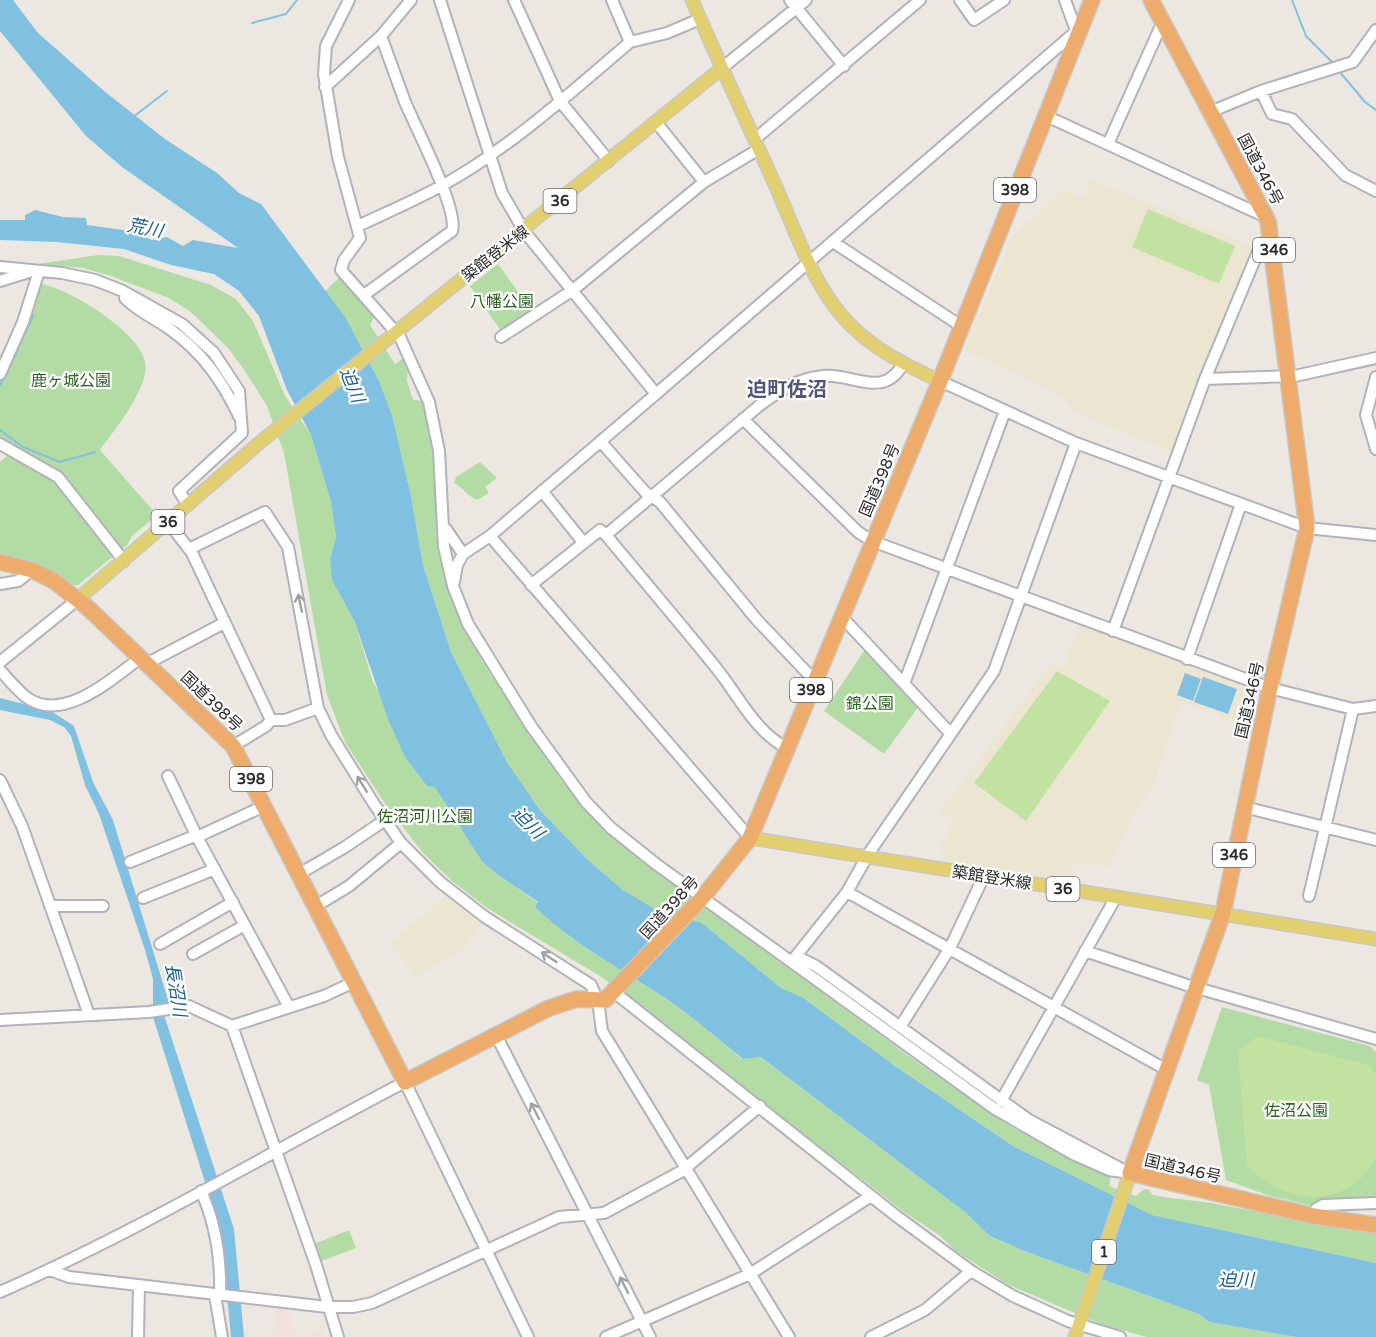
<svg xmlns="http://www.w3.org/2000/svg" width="1376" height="1337" viewBox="0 0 1376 1337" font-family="'Varela Round','Noto Sans JP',sans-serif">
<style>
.education{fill:#ece5d2}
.medical{fill:#f2e0df}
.green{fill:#b3dca4}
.pitch{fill:#c2e2a1}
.water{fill:#80c1e2}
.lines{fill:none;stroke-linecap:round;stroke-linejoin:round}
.stream{stroke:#80c1e2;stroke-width:2}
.minor-casing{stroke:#b1b2bb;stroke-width:14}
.major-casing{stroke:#c8c8c8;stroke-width:15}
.highway-casing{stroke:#c8c8c8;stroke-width:18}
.minor{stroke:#fff;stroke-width:10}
.major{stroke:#e2cf70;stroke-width:12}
.highway{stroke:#edac6b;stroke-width:15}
.oneway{stroke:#a0a0a0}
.labels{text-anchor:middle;stroke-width:4.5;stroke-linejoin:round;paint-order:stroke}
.shield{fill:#fff;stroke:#6b6b6b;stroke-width:1.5}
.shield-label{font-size:15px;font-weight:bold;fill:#2c2c2c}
.street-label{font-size:16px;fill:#2c2c2c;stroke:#fff}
.park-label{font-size:16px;fill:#2c6323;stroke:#fff}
.water-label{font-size:18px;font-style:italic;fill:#1d6190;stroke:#fff}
.quarter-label{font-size:20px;font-weight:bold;fill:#515679;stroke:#fff}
</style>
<rect width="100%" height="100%" fill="#ece8e1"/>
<path class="education" d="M1091 179 1254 247 1173 453 1075 412 1060 395 964 350 1008 245 1019 230 1063 190 1083 197Z
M1081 625 1245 686 1235 721 1181 703 1153 788 1136 809 1109 868 1072 863 1067 884 941 863 945 854 939 852 952 821 940 812 1049 665 1064 666Z
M444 897 482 924 464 948 415 978 390 943Z"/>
<path class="medical" d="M276 1308 290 1309 291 1329 295 1328 299 1336 323 1330 326 1337H245V1334L273 1335Z"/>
<path class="green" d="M98 255 119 256 211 285 236 299 253 321 285 396 311 435 331 502 336 537 330 559 354 620 373 682 481 860C495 875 520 889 538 903L535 907C576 947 628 972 674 1004 698 1021 720 1041 742 1059L761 1057 965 1212 990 1236 1024 1251 1199 1314 1209 1322 1297 1337H1147L1101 1324 1009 1285 957 1252 939 1235 904 1212 603 978 487 908 452 881 422 852 384 802 345 742 327 695 284 453 267 406 245 371 228 348 191 312 169 298 108 275 83 268 38 264Z
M498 264 533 312 501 331 470 286Z
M340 277 375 315 370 325 395 364 406 356 408 364 407 381 413 400 424 401 434 449 437 542 458 611 482 661 561 780 583 806 662 874 914 1060 1010 1126 1064 1156 1111 1177 1109 1186 1136 1196 1144 1189 1149 1190 1153 1195C1176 1200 1198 1200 1221 1205 1273 1214 1323 1227 1376 1233V1263L1152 1215 1013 1146 895 1066 802 997 781 988 701 922 670 918 623 890 588 860 540 810 507 762 451 652 423 565 411 496 392 415 379 381 324 292Z
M41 284C69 288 139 332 145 361 151 386 114 431 100 450L157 515 132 536 127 545 78 585H72L0 556V462L16 448 0 437V383Z
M480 462 497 478 485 487 489 493 477 500C467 496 464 488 454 483L456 477Z
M866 648 919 706 884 754 824 711Z
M1222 1007 1370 1046 1376 1052V1206L1316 1203 1313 1206 1267 1195 1226 1180 1209 1085 1197 1080Z
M349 1230 356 1248 319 1262 312 1245Z"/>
<path class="pitch" d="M1148 209 1235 246 1219 284 1132 247Z
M1057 671 1110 701 1026 821 974 783Z
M1258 1036 1369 1065 1376 1075V1158C1346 1212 1286 1205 1247 1166L1238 1051Z"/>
<path class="water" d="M0 0H13L38 33 104 91 165 139 217 173 239 193 261 204 345 317 379 381 392 415 411 496 423 565 451 652 507 762 540 810 588 860 623 890 670 918 701 922 781 988 802 997 895 1066 1013 1146 1152 1215 1376 1263V1337H1297L1209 1322 1199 1314 1024 1251 990 1236 965 1212 761 1057 743 1059C720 1041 698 1021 674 1004 628 972 576 947 535 907L538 902C520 889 495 875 481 860L435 787 427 786 405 757 388 719 354 620 332 580 330 559 336 537 331 502 311 435 287 390 259 316 239 291 214 274 171 265 124 249 57 242 0 240V220H25V215L35 210 63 217 86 218 87 225 131 231 152 240 167 237 183 246 193 240 238 248 122 167 86 136 0 31Z
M1185 673 1201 679 1193 701 1177 695Z
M1203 677 1237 689 1228 714 1194 702Z
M0 698 51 711 74 726 93 782 113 820 169 1003 164 1015 234 1229 244 1337H231L221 1233 153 1017V979L145 950 99 814 85 785 71 736 64 727 50 720 0 710Z"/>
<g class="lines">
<path class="stream" d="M1292 0 1306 36 1334 64
M252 23 286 14 297 0
M1339 71 1365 102 1376 110
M133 117 167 91
M12 361 33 316
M0 385 4 377
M0 430 23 447 60 462 95 452"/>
<defs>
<path id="minor" d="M349 0 326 46 324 74 338 157 360 238 344 260 341 270 400 337 429 402 439 451 444 547 453 586 468 624 531 726 586 802 611 828 656 864 995 1109 1073 1154 1109 1170 1130 1173
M440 0 502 193 524 231 656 394 490 536 463 554 446 529
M514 0 560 101 609 161
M790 0 844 66
M960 0 974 20 1004 0
M1065 0 1075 28 1080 30
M630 42 667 33 700 19
M722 68 806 0
M325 87 381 36 411 0
M1261 91 1272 114 1292 119 1345 175 1376 191
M1210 112 1261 91 1353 62 1376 30
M1044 115 1266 217
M656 122 704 182
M755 139 920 0
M1108 144 1159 30 1165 23
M358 226C385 213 414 201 441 186 506 151 574 90 630 42L612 0
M833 242 961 326
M0 267 62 273 95 280 123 291 182 324 214 353 239 391 242 433 179 491 188 505
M0 281 29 272
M364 295 452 231C459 210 415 126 405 102 397 80 389 58 381 36
M125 298C137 311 156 319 171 330 203 353 222 381 239 416
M501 337 573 290 704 182 759 149
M0 374 23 322 39 271
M1376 377 1366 415 1376 449
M1205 379 1295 376 1376 358
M940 381 1076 443 1307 528 1376 535
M656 394 1073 34H1078
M743 419 858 532 872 541 1270 688 1353 709 1376 706
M601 442 645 492 660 502 757 620 815 681
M1076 443 994 671 869 853 847 892 1167 1070
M0 444 58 477 124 561
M542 491 583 542
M168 522 192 553 271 720H285L318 708
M606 535C643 580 681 624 717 669 738 695 756 733 787 748
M490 536 750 838
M189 549 265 512 288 547 318 708 331 735 374 804 401 843 440 882 485 917 591 985 598 1001 602 1031 789 1337
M454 582 457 565 463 554
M0 584 18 581 32 570
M531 585 600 530 606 535 760 405C779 391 798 378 823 376 854 373 883 400 903 364
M841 616 950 733
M1113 631 1205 379 1260 247 1271 235
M1187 659 1241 504
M0 662 77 600
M146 664 224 623
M0 670C8 679 16 689 26 697 62 724 111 680 140 658
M904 684 1005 411
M233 746 266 726 271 720
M168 776 197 837
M0 780 22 826 89 1015
M264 806 197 837 289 1007
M1244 807 1376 840
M130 862 197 835
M299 874 345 847 385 820
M1309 896 1353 709
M143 898 215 869
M50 906H103
M316 906 349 886 401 843
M160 944 233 902
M1085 951 1190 986 1376 1039
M193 954 245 925
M796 956 816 966 1029 1120 1127 1172
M792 961 847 892
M617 990 619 996 895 1215 971 1271 1013 1296 1068 1321 1120 1337
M0 1020 149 1012 189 1006 232 1026 324 996 354 982
M232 1026 316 1265 338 1337
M900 1027 950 948 984 876
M496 1035 650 1337
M1001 1101 1116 897
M201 1191C216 1224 221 1260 220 1295
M1314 1216 1316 1209 1323 1205 1376 1203
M50 1270 69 1277 327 1307H353L372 1303 559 1217 604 1213 682 1171 760 1106
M0 1292C139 1231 270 1152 405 1082L528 1337
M215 1295 222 1337
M138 1337 139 1286
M606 1337 750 1274 871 1196
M871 1337 925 1310 971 1271"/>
<path id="major" d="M692 0C719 63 748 124 776 187 795 230 811 279 842 316 869 347 903 364 940 381
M77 600 258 444 722 68
M750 838 1376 939
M1075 1337 1130 1173"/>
<path id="highway" d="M1151 0 1268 221 1307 528 1268 696 1223 913 1130 1173 1314 1216 1376 1225
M0 562 32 570 54 581 88 608 233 746 405 1082 549 1008 577 999 605 1000 702 898 750 838 940 381 1092 0"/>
</defs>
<use href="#minor" class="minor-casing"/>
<use href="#major" class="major-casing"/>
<use href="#highway" class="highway-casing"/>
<use href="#minor" class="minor"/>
<use href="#major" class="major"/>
<use href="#highway" class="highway"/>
</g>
<defs><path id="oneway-shaft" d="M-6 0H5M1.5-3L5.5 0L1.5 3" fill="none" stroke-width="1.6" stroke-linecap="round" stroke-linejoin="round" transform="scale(1.5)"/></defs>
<g class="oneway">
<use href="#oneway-shaft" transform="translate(300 603) rotate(-102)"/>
<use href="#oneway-shaft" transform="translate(362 784) rotate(-122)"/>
<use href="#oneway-shaft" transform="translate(549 957) rotate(-147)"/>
<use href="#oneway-shaft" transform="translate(535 1111) rotate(-117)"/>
<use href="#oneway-shaft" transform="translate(624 1285) rotate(-117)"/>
</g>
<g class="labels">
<g class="shield">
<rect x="994" y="178" width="42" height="24" rx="4.5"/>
<rect x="543.5" y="189" width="33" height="24" rx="4.5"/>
<rect x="1253" y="238" width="42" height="24" rx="4.5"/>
<rect x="151.5" y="510" width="33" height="24" rx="4.5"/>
<rect x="790" y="678" width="42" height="24" rx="4.5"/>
<rect x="230" y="767" width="42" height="24" rx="4.5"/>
<rect x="1213" y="843" width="42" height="24" rx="4.5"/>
<rect x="1046.5" y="877" width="33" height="24" rx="4.5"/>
<rect x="1092" y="1240" width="24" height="24" rx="4.5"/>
</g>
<g class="shield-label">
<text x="1015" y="195">398</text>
<text x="560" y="206">36</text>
<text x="1274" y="255">346</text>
<text x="168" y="527">36</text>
<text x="811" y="695">398</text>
<text x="251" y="784">398</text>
<text x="1234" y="860">346</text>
<text x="1063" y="894">36</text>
<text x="1104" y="1257">1</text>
</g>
<g class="street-label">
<text transform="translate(1261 169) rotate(62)" y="6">国道346号</text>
<text transform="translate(495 253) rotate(-38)" y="6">築館登米線</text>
<text transform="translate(879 480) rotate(-67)" y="6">国道398号</text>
<text transform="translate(1249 700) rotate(-77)" y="6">国道346号</text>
<text transform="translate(212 701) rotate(44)" y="6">国道398号</text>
<text transform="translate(992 877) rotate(9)" y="6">築館登米線</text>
<text transform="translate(669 907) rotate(-48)" y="6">国道398号</text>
<text transform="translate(1183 1168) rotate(13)" y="6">国道346号</text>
</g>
<g class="park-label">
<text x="502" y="307">八幡公園</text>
<text x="71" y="386">鹿ヶ城公園</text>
<text x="870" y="709">錦公園</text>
<text x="425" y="822">佐沼河川公園</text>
<text x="1296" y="1116">佐沼公園</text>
</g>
<g class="water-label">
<text transform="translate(145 228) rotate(11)" y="6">荒川</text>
<text transform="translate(352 385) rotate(68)" y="6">迫川</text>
<text transform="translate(528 823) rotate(45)" y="6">迫川</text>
<text transform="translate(176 990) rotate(81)" y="6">長沼川</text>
<text x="1236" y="1286">迫川</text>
</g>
<g class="quarter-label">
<text x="787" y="396">迫町佐沼</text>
</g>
</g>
</svg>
